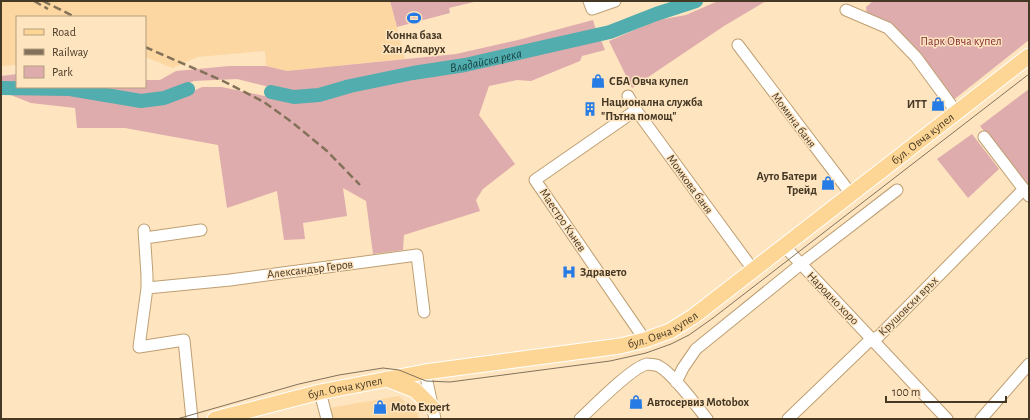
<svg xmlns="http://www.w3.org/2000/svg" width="1030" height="420" viewBox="0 0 1030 420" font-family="'Alegreya Sans',sans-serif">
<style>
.built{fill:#fcd7a1}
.green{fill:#dfacad}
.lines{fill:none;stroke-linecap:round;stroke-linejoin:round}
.river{stroke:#51adae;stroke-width:14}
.minor-casing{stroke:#be9f72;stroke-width:13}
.major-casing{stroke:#fff;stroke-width:17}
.minor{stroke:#fff;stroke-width:11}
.major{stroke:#fdd695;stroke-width:15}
.tram{stroke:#837259;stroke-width:1}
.rail{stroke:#837259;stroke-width:2.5;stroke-dasharray:8 4;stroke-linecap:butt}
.labels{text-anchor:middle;stroke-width:3;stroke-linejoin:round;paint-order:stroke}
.poi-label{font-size:12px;font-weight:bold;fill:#453825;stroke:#fee4bf;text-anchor:start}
.park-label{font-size:12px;fill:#812c36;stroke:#fee4bf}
.street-label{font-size:12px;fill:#453825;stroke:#fee4bf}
.water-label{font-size:13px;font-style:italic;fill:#184343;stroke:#fee4bf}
</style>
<rect width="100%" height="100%" fill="#fee4bf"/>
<path class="built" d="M1 1H390L405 59 287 71 266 66 265 51 197 57 173 68 145 57V17H17V65L1 66Z
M399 396 418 414 419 419H331L329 408Z"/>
<path class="green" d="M390 1H478L449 8 450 13 397 27Z
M718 1H766L724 26 632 88 609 41 658 20 686 15Z
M873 1H1029V40L952 101 918 55 867 16 866 7Z
M593 20 596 30 557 40 456 61 412 68 374 76 315 91 294 93 237 79 194 81 160 94 142 96 83 87H145V80H160L176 71 229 66H266L287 71 456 54 518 40Z
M601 40 605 50 582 56 580 61 531 81 517 80 489 86 479 115 515 164 483 189 476 200 480 211 404 235 403 250 373 254 366 201 343 188 347 216 303 223 305 239 284 240 277 191 227 208 218 145 125 128H77L75 108 31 103 3 92 1 93V92L76 93 117 102 150 104 170 102 202 87H222L274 98 298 101 324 98 394 80 467 69Z
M17 74V83L1 84V76Z
M1029 89V190L980 126Z
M972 134 999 169 968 198 937 159Z"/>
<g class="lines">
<g class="river">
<path d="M1 88 70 89 141 101 164 98 188 89"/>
<path id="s1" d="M271 92 294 97 319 95 350 86 413 73 465 65 610 32 656 14 696 1"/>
</g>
<defs>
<path id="minor" d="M589 1 592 9 615 1
M846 10 888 28 916 57 957 113
M738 45 851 194
M628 96 636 110 754 271
M636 110 535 180 645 340
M984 137 1029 196
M144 230 147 275V288L139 347 184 340 192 419
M145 238 201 230
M785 247 947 419
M147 288 230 280 417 255 424 312
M425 372 435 419
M676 382 683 368 696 349 801 264 897 190
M320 392 327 419
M580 419C593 407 632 367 647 364 649 364 654 365 656 365 670 369 697 407 707 419
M788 419 867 343 879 336 1024 189
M981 419 1029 364"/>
<g id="major">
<path d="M387 379 415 390 432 407"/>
<path id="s2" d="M215 419 320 392 425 372 620 346 645 340 670 331 694 316 1029 56"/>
</g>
</defs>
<use href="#minor" class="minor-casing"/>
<use href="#major" class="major-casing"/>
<use href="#minor" class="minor"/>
<use href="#major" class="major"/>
<path class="tram" d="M177 419 299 384 339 375 383 368 399 370 426 381 450 382 610 361 646 353 671 344 689 335 713 318 1029 74"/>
<path class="rail" d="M34 1 48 9
M43 1 75 17
M145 47 223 81 264 102 293 123 327 151 360 185"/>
</g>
<defs>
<symbol id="stadium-bare" viewBox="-9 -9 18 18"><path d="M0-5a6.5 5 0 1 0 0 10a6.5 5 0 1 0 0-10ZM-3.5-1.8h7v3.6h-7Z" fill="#267be5" stroke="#fee4bf" stroke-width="2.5" paint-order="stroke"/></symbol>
<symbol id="shop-bare" viewBox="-9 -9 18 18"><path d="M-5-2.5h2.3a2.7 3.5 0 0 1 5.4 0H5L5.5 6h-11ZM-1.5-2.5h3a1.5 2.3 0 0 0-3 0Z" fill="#267be5" stroke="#fee4bf" stroke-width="2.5" paint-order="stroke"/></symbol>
<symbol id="building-bare" viewBox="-9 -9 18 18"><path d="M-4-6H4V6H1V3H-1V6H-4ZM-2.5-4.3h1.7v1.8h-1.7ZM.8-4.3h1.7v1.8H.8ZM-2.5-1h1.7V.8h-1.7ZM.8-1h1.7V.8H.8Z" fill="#267be5" stroke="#fee4bf" stroke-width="2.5" paint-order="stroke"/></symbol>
<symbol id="hospital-bare" viewBox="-9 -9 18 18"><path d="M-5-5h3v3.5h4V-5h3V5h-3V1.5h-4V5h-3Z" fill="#267be5" stroke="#fee4bf" stroke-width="2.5" paint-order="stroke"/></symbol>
</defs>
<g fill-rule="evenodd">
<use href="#stadium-bare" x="404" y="8" width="20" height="20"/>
<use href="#shop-bare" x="588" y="71" width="20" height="20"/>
<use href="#shop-bare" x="928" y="94" width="20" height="20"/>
<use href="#building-bare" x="580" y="99" width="20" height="20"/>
<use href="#shop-bare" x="818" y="173" width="20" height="20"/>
<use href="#hospital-bare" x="559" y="262" width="20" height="20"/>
<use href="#shop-bare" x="626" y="392" width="20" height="20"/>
<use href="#shop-bare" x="370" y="397" width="20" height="20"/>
</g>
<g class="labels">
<g class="poi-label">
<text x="414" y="39" text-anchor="middle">Конна база<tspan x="414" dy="14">Хан Аспарух</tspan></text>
<text x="609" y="85">СБА Овча купел</text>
<text x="601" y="106">Национална служба<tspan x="601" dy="14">"Пътна помощ"</tspan></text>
<text x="927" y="108" text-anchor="end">ИТТ</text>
<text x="817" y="180" text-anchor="end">Ауто Батери<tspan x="817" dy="14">Трейд</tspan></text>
<text x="580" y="276">Здравето</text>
<text x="647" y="406">Автосервиз Motobox</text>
<text x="391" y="411">Moto Expert</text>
</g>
<g class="park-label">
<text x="961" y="45">Парк Овча купел</text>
</g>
<g class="street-label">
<text transform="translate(794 120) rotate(53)" y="4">Момина баня</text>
<text dy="4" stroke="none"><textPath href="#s2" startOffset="782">бул. Овча купел</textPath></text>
<text transform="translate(690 184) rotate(54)" y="4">Момкова баня</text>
<text transform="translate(563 220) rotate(56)" y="4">Маестро Кънев</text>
<text transform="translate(310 269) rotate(-7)" y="4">Александър Геров</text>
<text transform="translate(833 298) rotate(46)" y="4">Народно хоро</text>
<text transform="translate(908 306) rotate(-45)" y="4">Крушовски връх</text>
<text dy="4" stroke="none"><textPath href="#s2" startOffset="458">бул. Овча купел</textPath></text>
<text dy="4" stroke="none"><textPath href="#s2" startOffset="134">бул. Овча купел</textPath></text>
</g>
<g class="water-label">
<text dy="5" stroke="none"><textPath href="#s1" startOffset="219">Владайска река</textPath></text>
</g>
</g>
<rect width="1030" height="420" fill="none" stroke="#453825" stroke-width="4"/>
<rect x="16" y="16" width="130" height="72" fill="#fee4bf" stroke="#b49f81"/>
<rect x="24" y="29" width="20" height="6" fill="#fdd695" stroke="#b49f81"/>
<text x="52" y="36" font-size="12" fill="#453825">Road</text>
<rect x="24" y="49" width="20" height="6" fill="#837259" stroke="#b49f81"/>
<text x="52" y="56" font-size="12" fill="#453825">Railway</text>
<rect x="24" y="66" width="20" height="12" fill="#dfacad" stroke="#b49f81"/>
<text x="52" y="76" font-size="12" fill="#453825">Park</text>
<path d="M886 396v6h120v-6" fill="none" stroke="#453825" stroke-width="2"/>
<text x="892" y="396" font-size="12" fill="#453825" stroke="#fee4bf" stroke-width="3" paint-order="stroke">100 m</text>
</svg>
